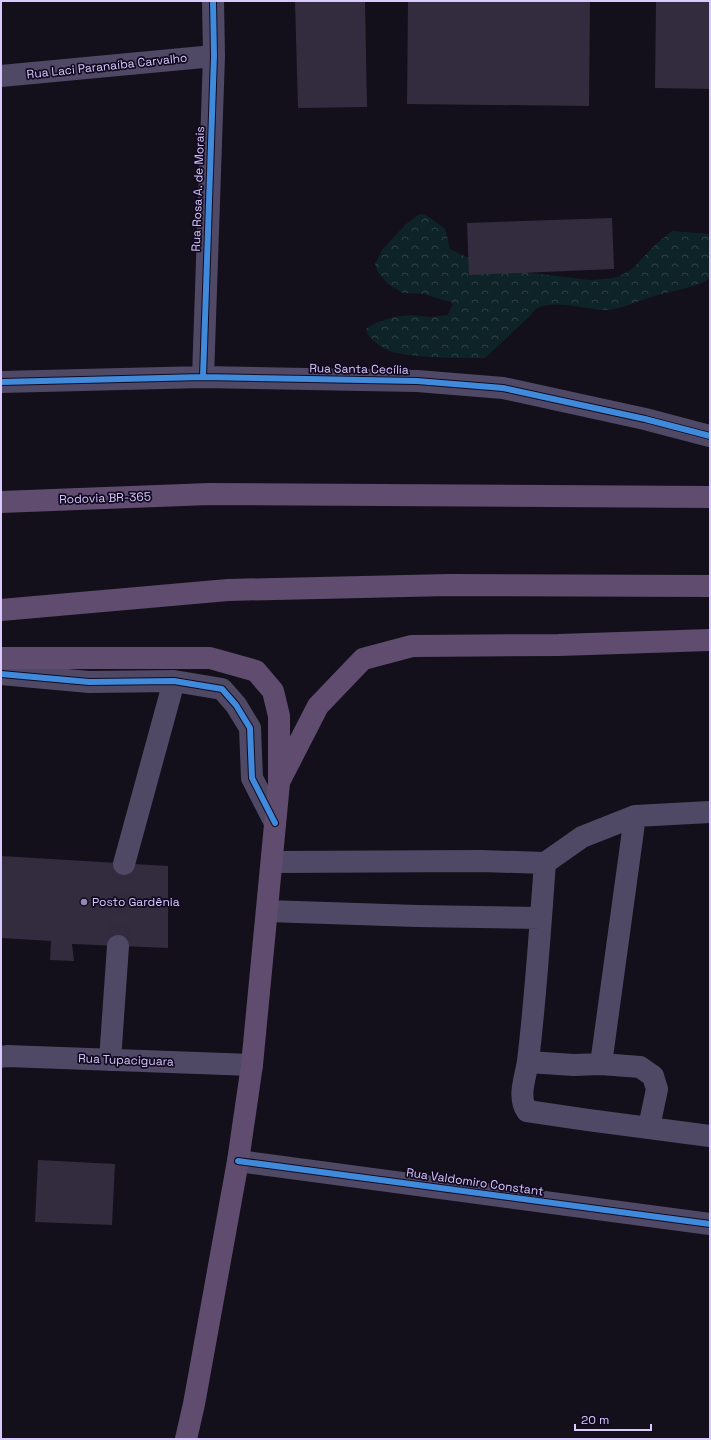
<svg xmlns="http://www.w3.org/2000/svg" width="711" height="1440" viewBox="0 0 711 1440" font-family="'Space Grotesk',sans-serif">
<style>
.forest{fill:url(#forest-crowns)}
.building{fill:#322c3e}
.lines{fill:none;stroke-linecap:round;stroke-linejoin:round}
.minor-tunnel{stroke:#312b3d;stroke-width:22;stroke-dasharray:22 11;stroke-linecap:butt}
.minor{stroke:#504965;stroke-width:22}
.major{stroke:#5f4c6e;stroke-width:22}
.cycleway-casing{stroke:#120a20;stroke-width:8}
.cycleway{stroke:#408adc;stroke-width:6}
.poi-dot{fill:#9488af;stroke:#120a20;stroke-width:1.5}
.labels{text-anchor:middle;stroke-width:3.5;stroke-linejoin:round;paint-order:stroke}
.street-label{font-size:12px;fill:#d9c9ff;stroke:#120a20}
.poi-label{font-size:12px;fill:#d9c9ff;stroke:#120a20;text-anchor:start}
</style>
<defs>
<pattern id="forest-crowns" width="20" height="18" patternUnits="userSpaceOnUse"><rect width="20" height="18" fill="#0e2328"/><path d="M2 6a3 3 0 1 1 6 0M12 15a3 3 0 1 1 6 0" fill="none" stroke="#304248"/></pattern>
</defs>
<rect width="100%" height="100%" fill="#130f1b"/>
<path class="forest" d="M423 214 432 219 445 229 450 249 490 268 590 280 606 279 618 277 632 269 656 244 672 231 710 234V277L709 279C692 289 670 291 651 297 638 301 617 311 604 310 586 310 541 295 531 315L485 358C455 358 425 358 396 353 386 351 367 339 366 329L375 323 394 317 410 315 431 317 448 315 453 303 424 294 403 293 388 284 378 272 375 264 382 250 405 225 418 215Z"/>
<path class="building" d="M295 1H365L367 107 298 108Z
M408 1H590L589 106 407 104Z
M656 1H710V89L655 88Z
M612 218 614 269 469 275 467 223Z
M1 856 168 866V948L72 944 74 961 50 960 51 941 1 938Z
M38 1160 115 1164 112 1225 35 1222Z"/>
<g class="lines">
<path class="minor-tunnel" d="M118 946 124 864"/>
<path class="minor" d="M1 76 214 56
M203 377 214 56 213 1
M1 382 203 377 417 381 503 388 645 419 710 436
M1 674 89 682 174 681 222 689 236 705 250 728 252 778 275 823
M710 812 635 816 582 837 545 863C540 929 536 995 528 1061 526 1076 517 1097 527 1111L588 1120 710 1136
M272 862 481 861 545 863
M124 864 174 681
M267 911 417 916 541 918
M1 1057 7 1056 252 1065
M110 1060 118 946
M528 1062 574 1065 601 1064 640 1067 653 1076 657 1089 649 1127
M601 1064 635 816
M238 1161 710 1224"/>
<path class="major" d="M1 502 209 494 710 497
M1 610 228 590 449 585 710 586
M1 658H210L256 671 273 691 279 716V783L252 1065 238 1161 194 1404 186 1439
M280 780 318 706 363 659 412 646 559 645 710 640"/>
<defs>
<path id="cycleway" d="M203 377 214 56 213 1
M1 382 203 377 417 381 503 388 645 419 710 436
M1 674 89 682 174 681 222 689 236 705 250 728 252 778 275 823
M238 1161 710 1224"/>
</defs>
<use href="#cycleway" class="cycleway-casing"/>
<use href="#cycleway" class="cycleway"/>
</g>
<circle class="poi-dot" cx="84" cy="902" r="4"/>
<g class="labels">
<g class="street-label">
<text transform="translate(107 66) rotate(-6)" y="4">Rua Laci Paranaíba Carvalho</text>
<text transform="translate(198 189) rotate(-88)" y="4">Rua Rosa A. de Morais</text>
<text transform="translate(359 369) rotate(1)" y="4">Rua Santa Cecília</text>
<text transform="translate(105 498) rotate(-2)" y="4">Rodovia BR-365</text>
<text transform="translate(126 1060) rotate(2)" y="4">Rua Tupaciguara</text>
<text transform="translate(475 1182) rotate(8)" y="4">Rua Valdomiro Constant</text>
</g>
<g class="poi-label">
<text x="92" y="906">Posto Gardênia</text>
</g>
</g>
<rect width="711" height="1440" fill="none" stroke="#d9c9ff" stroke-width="4"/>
<path d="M575 1424v6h76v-6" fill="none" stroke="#d9c9ff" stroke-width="2"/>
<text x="581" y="1424" font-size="12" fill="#d9c9ff" stroke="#120a20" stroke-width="3" paint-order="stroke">20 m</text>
</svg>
